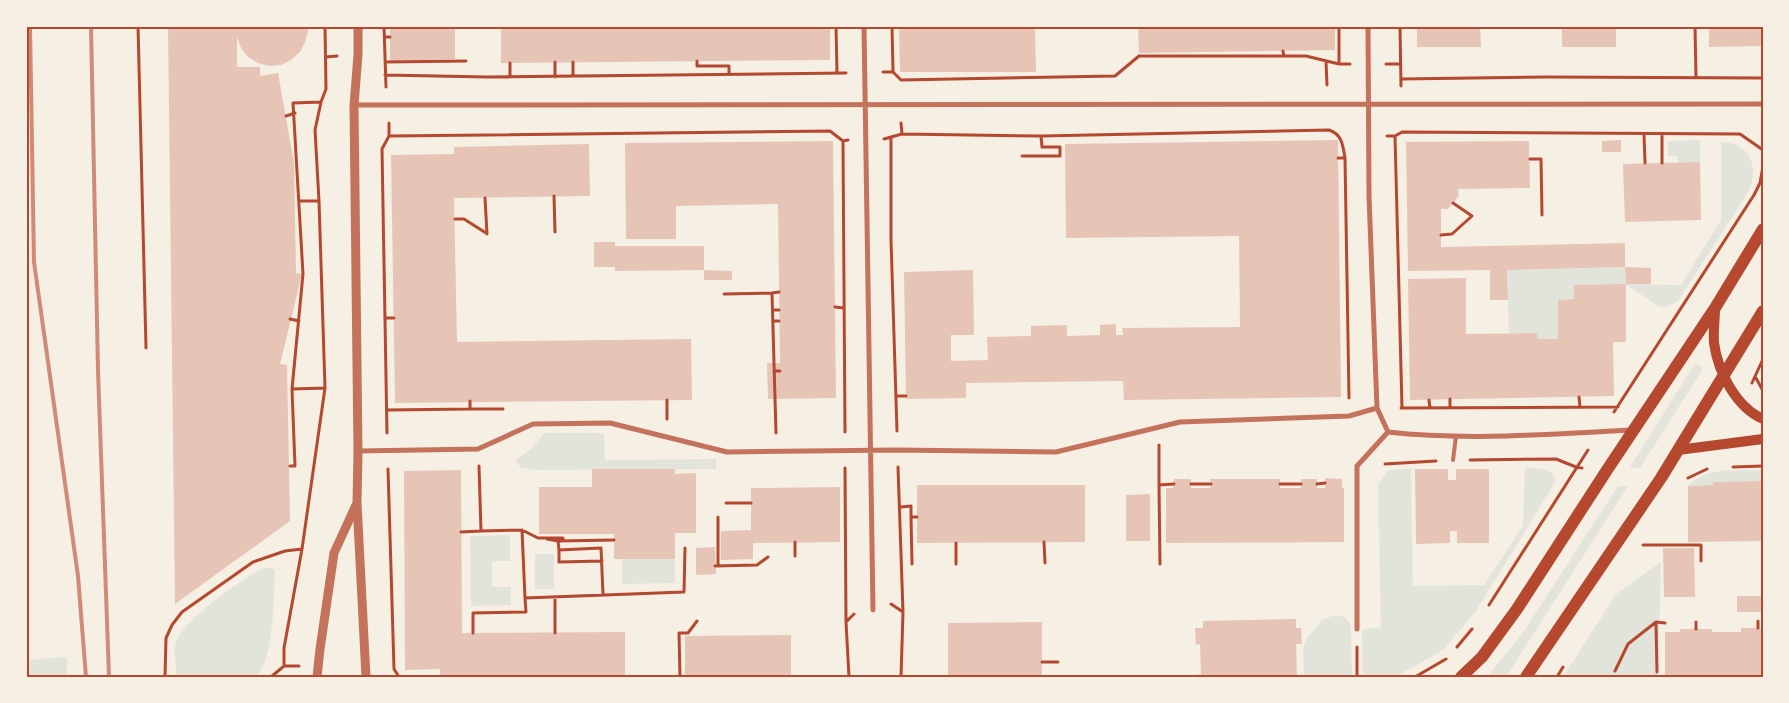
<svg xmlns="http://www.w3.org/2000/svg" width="1789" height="703" viewBox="0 0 1789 703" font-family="'Fira Sans Condensed',sans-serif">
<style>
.green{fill:#e2e4dc}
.building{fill:#e6c5b7}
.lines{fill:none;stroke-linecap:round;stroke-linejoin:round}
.path{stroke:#b5482f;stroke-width:3}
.service{stroke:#c5725c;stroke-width:4}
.minor{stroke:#c5725c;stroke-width:5}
.tertiary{stroke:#c5725c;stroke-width:9}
.secondary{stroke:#b5482f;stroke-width:10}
.primary{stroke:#b5482f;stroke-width:12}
.rail{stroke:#cf8b77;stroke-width:4}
.neatline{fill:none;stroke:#b5482f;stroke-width:2}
</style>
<rect width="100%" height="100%" fill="#f6efe4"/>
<path class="green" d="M1700 140V162L1678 163 1677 156H1668V141Z
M1721 142C1750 143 1759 165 1749 191L1678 301 1665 307 1658 306 1625 284 1574 299 1558 300V339H1538L1537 333H1509L1507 270 1625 267 1626 284 1681 285 1721 220Z
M1698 364 1702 368 1701 372 1640 468 1630 467 1694 365Z
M544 433H604L605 460 716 459V469L536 470 521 468 515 460 532 448Z
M1525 467C1538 469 1553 467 1556 481L1476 611 1443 650 1402 673 1392 677H1363L1362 630 1381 627 1378 484 1389 470 1411 469 1413 586 1484 585 1523 526Z
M1763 470V481L1713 482V485L1688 486C1707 466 1738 471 1763 470Z
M1618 486H1628L1506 677H1487L1522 634Z
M510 535V561H492V587H511V605L471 606 470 536Z
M535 554H554V589H535Z
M622 559H675V583L622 584Z
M1661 562 1658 677H1563L1616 594Z
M264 568H271L275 570C274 593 274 664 255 677H177C176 666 173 653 176 642 182 621 244 577 264 568Z
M1335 615 1345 617 1351 626 1352 677H1304L1303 649 1307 638 1323 619Z
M67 657V677H26V660Z"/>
<path class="building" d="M168 26H307L308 31 305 42 300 52 291 60 281 65 269 66 258 63 248 57 241 48 237 37V67H260V76L278 73 294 163 296 273 302 274 280 364 287 365 290 521 175 604Z
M390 26H455V59L390 61Z
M501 26H830V60L501 63Z
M899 26H1035L1036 72H900Z
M1138 26H1335V50L1139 53Z
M1417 26H1480L1481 47H1417Z
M1562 26H1616V47H1562Z
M1709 26H1763V46L1709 47Z
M1338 140 1341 397 1124 400 1123 381 966 383V398L906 399 904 272 973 270 974 335H951V361L988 360 987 337 1031 336V326L1067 325V336L1100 335V325L1116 324V335H1123L1122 328 1240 327 1239 236 1066 238 1065 144Z
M1621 140V152H1602V141Z
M833 141 836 398 768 399 767 363H780L778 204 676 206V239H626L625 143Z
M1529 141 1530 188 1458 189 1459 196 1448 209H1441V247L1625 243V267L1507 270 1508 300H1490V270L1408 271 1406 142Z
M589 144 590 196 454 198 457 342 691 339 692 400 395 403 391 155 454 154V147Z
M1700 162 1701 220 1625 222 1623 164Z
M594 242H615V246H704V270L615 271V267H594Z
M1625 267 1651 268V284H1626Z
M704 270 732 271V280H704Z
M1466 278V334L1537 333 1538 339H1558V300L1574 299V285L1626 284V342H1613L1614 396 1410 400 1408 279Z
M592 469H675V474L696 473V533H675V559H614V534H539V487H592Z
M1415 469H1448V480H1456V469H1489V543H1457V531H1450V543L1416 544Z
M461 470 462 633 625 632V677H440V669L405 670 404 471Z
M1325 478 1342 479V488H1344V542L1166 543V488H1173L1174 479H1191V488H1211L1210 479H1280V488H1301V479H1317V488H1325Z
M1763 481V541L1688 542V486L1713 485V482Z
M917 485H1085V542L917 543Z
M840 487V542L753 543V559L721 560V531L751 530V488Z
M1150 494V541H1126V495Z
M715 547 716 574 696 575V548Z
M1663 548H1694L1695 597H1664Z
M1737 596H1763V612H1737Z
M1296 619V628H1301L1302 644H1296L1297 677H1197V674L1201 675 1200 644 1196 645 1195 628H1203V621Z
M1042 622V677H948V623Z
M1741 628H1763V677H1665V632H1680V629H1712V632H1741Z
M791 635V677H685V636Z"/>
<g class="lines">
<path class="path" d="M138 26 146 348
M384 26 386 87
M836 26 837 73
M892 26 893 72
M1339 26V64
M1400 26 1401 86
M1695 26 1696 78
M385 37H390
M1283 51 1284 56
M326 57 337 56
M697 61V66H729V74
M1326 61 1327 85
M385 62 466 61
M555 62V77
M573 62V76
M510 63V77
M1386 64H1400
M883 72H893L901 80 1115 76 1139 56H1306L1339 64H1350
M385 75 487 77 846 73
M1401 79 1548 77 1763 78
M286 116 295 113
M901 123 902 134
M1644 134 1645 163
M1662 134V163
M389 136 830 131 843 141 848 140
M1387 136H1395L1402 132 1740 134 1763 150
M1395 136 1402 408
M891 138V240L897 431
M884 139 902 134 1041 136 1329 130C1342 134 1343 146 1345 158L1349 398
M843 141 845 432
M1022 156H1060V147H1042L1041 136
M1338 158H1345
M1530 159H1541L1542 215
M554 196 555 232
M485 198 487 234
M300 201H319
M455 219H464L486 233
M1441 235 1452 234 1472 216 1453 203
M724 294 772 293
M835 307 844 308
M773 310H779
M385 318H394
M290 319 299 321
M773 321H779
M774 371H780
M1756 378 1763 391
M1752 383 1763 359
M292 389 325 388
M897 396H906
M1579 397 1580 407
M1450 399V408
M667 400V419
M1429 400 1430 408
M470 401V409H503
M1401 408 1618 407
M387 410 470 409
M1614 412 1754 195 1760 183 1763 166
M387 433 382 149 389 136V123
M776 433 772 293 779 292
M1159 445V485L1174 484
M1470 460 1556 459 1576 467 1582 468
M1385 464 1436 461
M290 466H295L292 389 303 274 293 103 321 102
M479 466 481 531 522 530 538 538H563V541
M898 467 903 612
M1733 467 1763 466
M845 468 846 622
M388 469 394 669 399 677
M1688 478 1707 469
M1191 484H1211
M1280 484H1301
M1317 484 1325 483
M1159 485 1160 564
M726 503H751
M901 507 911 506V517
M718 517V566
M522 530 525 598 684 592 685 548
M461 532 481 531
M547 539 558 541 614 540
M558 541 559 550 601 548 603 594
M1044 542 1045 563
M956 543V564
M1643 545H1701V561
M559 550V562L602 561
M795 556V542
M912 564 911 517H917
M715 566 757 565 768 557
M555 597V633
M891 604 903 612 901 677
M1489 605 1588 450
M1696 622V629
M1656 623 1657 672
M1758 628V621
M473 633V613L526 612 525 598
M1457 647 1472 629
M1042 662H1058
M284 666V648L302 549 325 388 319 201 315 130 321 102 326 89 325 26
M1615 671 1628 644 1656 622 1665 623
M165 677 166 638 172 625 182 612 253 562 285 551 302 549
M271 677 284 666H299
M680 677 679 633H688L697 621
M849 677 846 622 854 614
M1357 677V647
M1415 677 1446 659
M1557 677 1563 667"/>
<path class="service" d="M1453 460 1456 436"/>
<path class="minor" d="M864 26 873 610
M1368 26 1369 196 1377 408 1388 432
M354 105 1763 104
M1388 432C1468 441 1552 434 1632 430
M358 451 478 449 533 424 610 423 727 452 897 450 1056 452 1180 422 1349 416 1377 408
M1357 629V466L1388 432"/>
<path class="tertiary" d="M358 26V55L354 105 358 451 357 503 366 677
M317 677 320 649 334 553 356 505"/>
<path class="secondary" d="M1715 308C1715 320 1713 332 1714 343 1718 372 1736 407 1763 419
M1678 450 1763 439"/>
<path class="primary" d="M1461 677 1482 657 1517 609 1607 470 1715 308 1763 229
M1526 677 1661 478 1763 311"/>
<path class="rail" d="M30 26 34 262 78 576 86 677
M91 26 98 371 109 677"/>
</g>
<rect width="1789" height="703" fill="none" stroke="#f6efe4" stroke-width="55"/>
<rect x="28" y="28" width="1734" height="648" class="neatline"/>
</svg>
